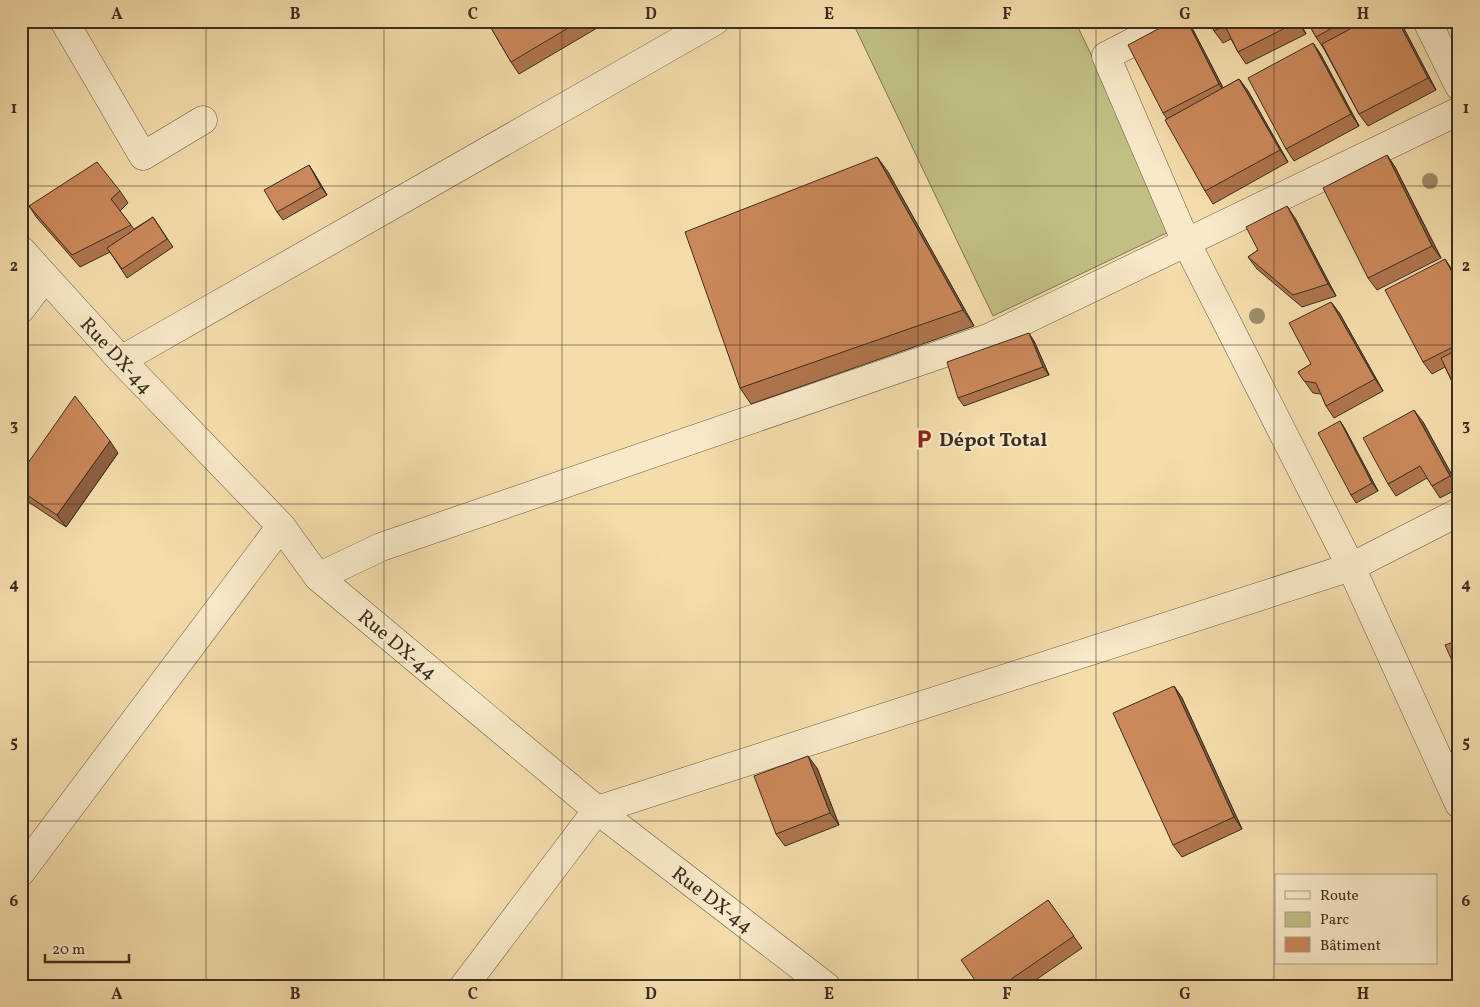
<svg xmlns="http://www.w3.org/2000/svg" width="1480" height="1007" viewBox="0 0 1480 1007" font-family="Vollkorn,serif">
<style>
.green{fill:#c1bf84;stroke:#7e7654}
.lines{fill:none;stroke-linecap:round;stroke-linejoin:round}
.minor-casing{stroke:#6a5945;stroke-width:29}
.tertiary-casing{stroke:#6a5945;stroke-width:29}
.minor{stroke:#f8e9c8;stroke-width:28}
.tertiary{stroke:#f8e9c8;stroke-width:28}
.tree{fill:#9e8c6b}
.wall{fill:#af754d;stroke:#3c2d23}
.shaded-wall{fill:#8e5f3f;stroke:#3c2d23}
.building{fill:#cb885a;stroke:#3c2d23}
.grid{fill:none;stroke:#3c2d23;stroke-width:1;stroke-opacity:0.55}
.labels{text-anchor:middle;stroke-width:4;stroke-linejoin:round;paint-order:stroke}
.street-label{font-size:20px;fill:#3c2d23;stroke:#f8e9c8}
.poi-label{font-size:20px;font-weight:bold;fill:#3c2d23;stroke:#f8e9c8;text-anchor:start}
.neatline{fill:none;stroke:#3c2d23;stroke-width:2}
.grid-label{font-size:16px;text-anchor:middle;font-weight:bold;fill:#3c2d23}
</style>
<rect width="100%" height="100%" fill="#f4ddab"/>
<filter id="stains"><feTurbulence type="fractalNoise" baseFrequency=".004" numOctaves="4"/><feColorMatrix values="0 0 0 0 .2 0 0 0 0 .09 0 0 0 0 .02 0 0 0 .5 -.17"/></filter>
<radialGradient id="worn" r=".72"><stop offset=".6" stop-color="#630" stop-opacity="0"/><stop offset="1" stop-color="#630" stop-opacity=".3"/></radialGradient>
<path class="green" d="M852 21H1075L1175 229 993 316Z"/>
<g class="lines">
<defs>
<path id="minor" d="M64 21 143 156 203 120
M1174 21 1106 56 1186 242 1351 567 1459 804
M1427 21 1459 86
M21 309 45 277
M121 360 715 21
M318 577 381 547 988 338 1459 111
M21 872 281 526
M464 986 597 810 1351 567 1459 512"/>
<path id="tertiary" d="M21 250 121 360 281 526 318 577 597 810 826 986"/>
</defs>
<use href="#minor" class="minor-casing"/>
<use href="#tertiary" class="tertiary-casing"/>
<use href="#minor" class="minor"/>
<use href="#tertiary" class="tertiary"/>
</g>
<g class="tree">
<circle cx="1430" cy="181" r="8"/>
<circle cx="1257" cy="316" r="8"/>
</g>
<path class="wall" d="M487 21H609L519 74 511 62Z
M1210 21H1299L1306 34 1246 64 1238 52 1231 39 1223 43 1214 31Z
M1307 21H1400L1436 90 1368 126 1359 114 1324 49 1316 37Z
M1192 28 1223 88 1239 79 1248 91 1288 162 1213 204 1205 191 1167 119 1163 113Z
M1313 43 1321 55 1359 126 1294 161 1286 149Z
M1387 155 1395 167 1441 258 1377 290 1368 278Z
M877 157 888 172 974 326 751 404 740 388Z
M309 165 314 173 327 195 283 220 277 212Z
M120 191 128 203 120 211 134 229 153 217 173 247 127 278 110 252 80 267 37 218 29 206Z
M1295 218 1336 296 1302 307 1257 269 1248 257 1258 250Z
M1453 271 1459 281V396L1445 367 1432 374 1423 362Z
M1331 302 1340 314 1383 391 1334 418 1326 406 1321 394 1313 393 1298 372 1311 364Z
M1034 341 1049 375 964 406 958 398Z
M1340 421 1345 429 1378 491 1356 503 1351 495Z
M1423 422 1459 488 1440 498 1427 478 1396 496 1388 484Z
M118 453 66 527 21 497V473Z
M1174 686 1182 698 1242 829 1182 857 1173 845Z
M817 768 839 825 785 846 776 834Z
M1048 900 1082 948 1027 986H979Z"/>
<path class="shaded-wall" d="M1187 21H1188L1192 28 1228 97 1219 84Z
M1297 21H1299L1306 34 1297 22Z
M1398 21H1400L1436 90 1428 78Z
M1313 43 1321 55 1359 126 1351 114Z
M1239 79 1248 91 1288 162 1280 150Z
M1387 155 1395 167 1441 258 1432 246Z
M877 157 888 172 974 326 963 310Z
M309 165 314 173 327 195 321 187Z
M1287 206 1295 218 1336 296 1328 284Z
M1445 259 1453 271 1459 281V285Z
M1331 302 1340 314 1383 391 1375 379Z
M1029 333 1034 341 1049 375 1043 367Z
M1414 410 1423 422 1459 488 1450 476Z
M1340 421 1345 429 1378 491 1372 483Z
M110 441 118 453 66 527 57 515Z
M1174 686 1182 698 1242 829 1234 817Z
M808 756 817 768 839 825 830 813Z"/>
<path class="building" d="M487 21H580L511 62Z
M1173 21H1187L1219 84 1163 113 1128 45Z
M1210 21H1297V22L1238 52 1225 26 1214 31Z
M1307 21H1345L1316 37Z
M1365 21H1398L1428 78 1359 114 1322 44Z
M1313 43 1351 114 1286 149 1248 78Z
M1239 79 1280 150 1205 191 1165 120Z
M1387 155 1432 246 1368 278 1323 188Z
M877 157 963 310 740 388 685 232Z
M97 162 120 191 111 199 131 225 72 255 29 206Z
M309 165 321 187 277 212 264 190Z
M1287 206 1328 284 1293 295 1248 257 1258 250 1246 227Z
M153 217 167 239 122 269 107 248Z
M1445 259 1459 285V344L1423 362 1385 290Z
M1331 302 1375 379 1326 406 1316 383 1304 381 1298 372 1311 364 1289 323Z
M1029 333 1043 367 958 398 947 362Z
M1459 349V396L1441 358Z
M75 396 110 441 57 515 21 491V473Z
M1414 410 1450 476 1432 486 1420 466 1388 484 1363 438Z
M1340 421 1372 483 1351 495 1318 433Z
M1459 640V676L1445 645Z
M1174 686 1234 817 1173 845 1113 713Z
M808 756 830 813 776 834 754 776Z
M1048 900 1074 936 1001 986H979L961 960Z"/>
<path class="grid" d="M206 21V986M384 21V986M562 21V986M740 21V986M918 21V986M1096 21V986M1274 21V986M21 186H1459M21 345H1459M21 504H1459M21 662H1459M21 821H1459"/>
<defs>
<symbol id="parking-bare" viewBox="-9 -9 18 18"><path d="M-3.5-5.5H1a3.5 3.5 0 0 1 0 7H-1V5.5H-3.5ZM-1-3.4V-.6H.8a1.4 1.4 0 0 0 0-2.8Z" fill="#8f2418" stroke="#f8e9c8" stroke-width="2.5" paint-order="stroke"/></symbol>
</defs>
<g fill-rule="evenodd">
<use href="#parking-bare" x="910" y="425" width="28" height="28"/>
</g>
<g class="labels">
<g class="street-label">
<text transform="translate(117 355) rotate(47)" y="7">Rue DX-44</text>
<text transform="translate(398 644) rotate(40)" y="7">Rue DX-44</text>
<text transform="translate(713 899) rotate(37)" y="7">Rue DX-44</text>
</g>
<g class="poi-label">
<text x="939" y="446">Dépot Total</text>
</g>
</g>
<rect width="1480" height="1007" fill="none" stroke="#f4ddab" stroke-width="55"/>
<rect x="1275" y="874" width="162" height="90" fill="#f8e9c8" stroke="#ad9e86"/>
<rect x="1285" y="891" width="25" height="8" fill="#f8e9c8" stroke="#ad9e86"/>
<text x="1320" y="900" font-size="15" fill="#3c2d23">Route</text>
<rect x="1285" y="912" width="25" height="15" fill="#c1bf84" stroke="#ad9e86"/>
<text x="1320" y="924" font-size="15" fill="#3c2d23">Parc</text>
<rect x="1285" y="937" width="25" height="15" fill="#cb885a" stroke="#ad9e86"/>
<text x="1320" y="950" font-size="15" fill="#3c2d23">Bâtiment</text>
<path d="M45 954v8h84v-8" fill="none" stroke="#3c2d23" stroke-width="2.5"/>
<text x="52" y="954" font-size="15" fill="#3c2d23" stroke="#f8e9c8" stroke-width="4" paint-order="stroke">20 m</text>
<rect x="28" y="28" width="1424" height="952" class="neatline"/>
<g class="grid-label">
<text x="117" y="19">A</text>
<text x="295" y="19">B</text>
<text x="473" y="19">C</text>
<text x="651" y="19">D</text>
<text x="829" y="19">E</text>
<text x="1007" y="19">F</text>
<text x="1185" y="19">G</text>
<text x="1363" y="19">H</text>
<text x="14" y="113">1</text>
<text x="1466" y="113">1</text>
<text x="14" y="271">2</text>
<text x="1466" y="271">2</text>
<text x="14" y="430">3</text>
<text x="1466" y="430">3</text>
<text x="14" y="589">4</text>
<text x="1466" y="589">4</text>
<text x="14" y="747">5</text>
<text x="1466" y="747">5</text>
<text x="14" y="906">6</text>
<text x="1466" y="906">6</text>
<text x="117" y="999">A</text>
<text x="295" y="999">B</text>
<text x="473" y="999">C</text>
<text x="651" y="999">D</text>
<text x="829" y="999">E</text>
<text x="1007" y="999">F</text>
<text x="1185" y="999">G</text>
<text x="1363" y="999">H</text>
</g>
<rect width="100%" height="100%" filter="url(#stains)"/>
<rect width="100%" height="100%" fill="url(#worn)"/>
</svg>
